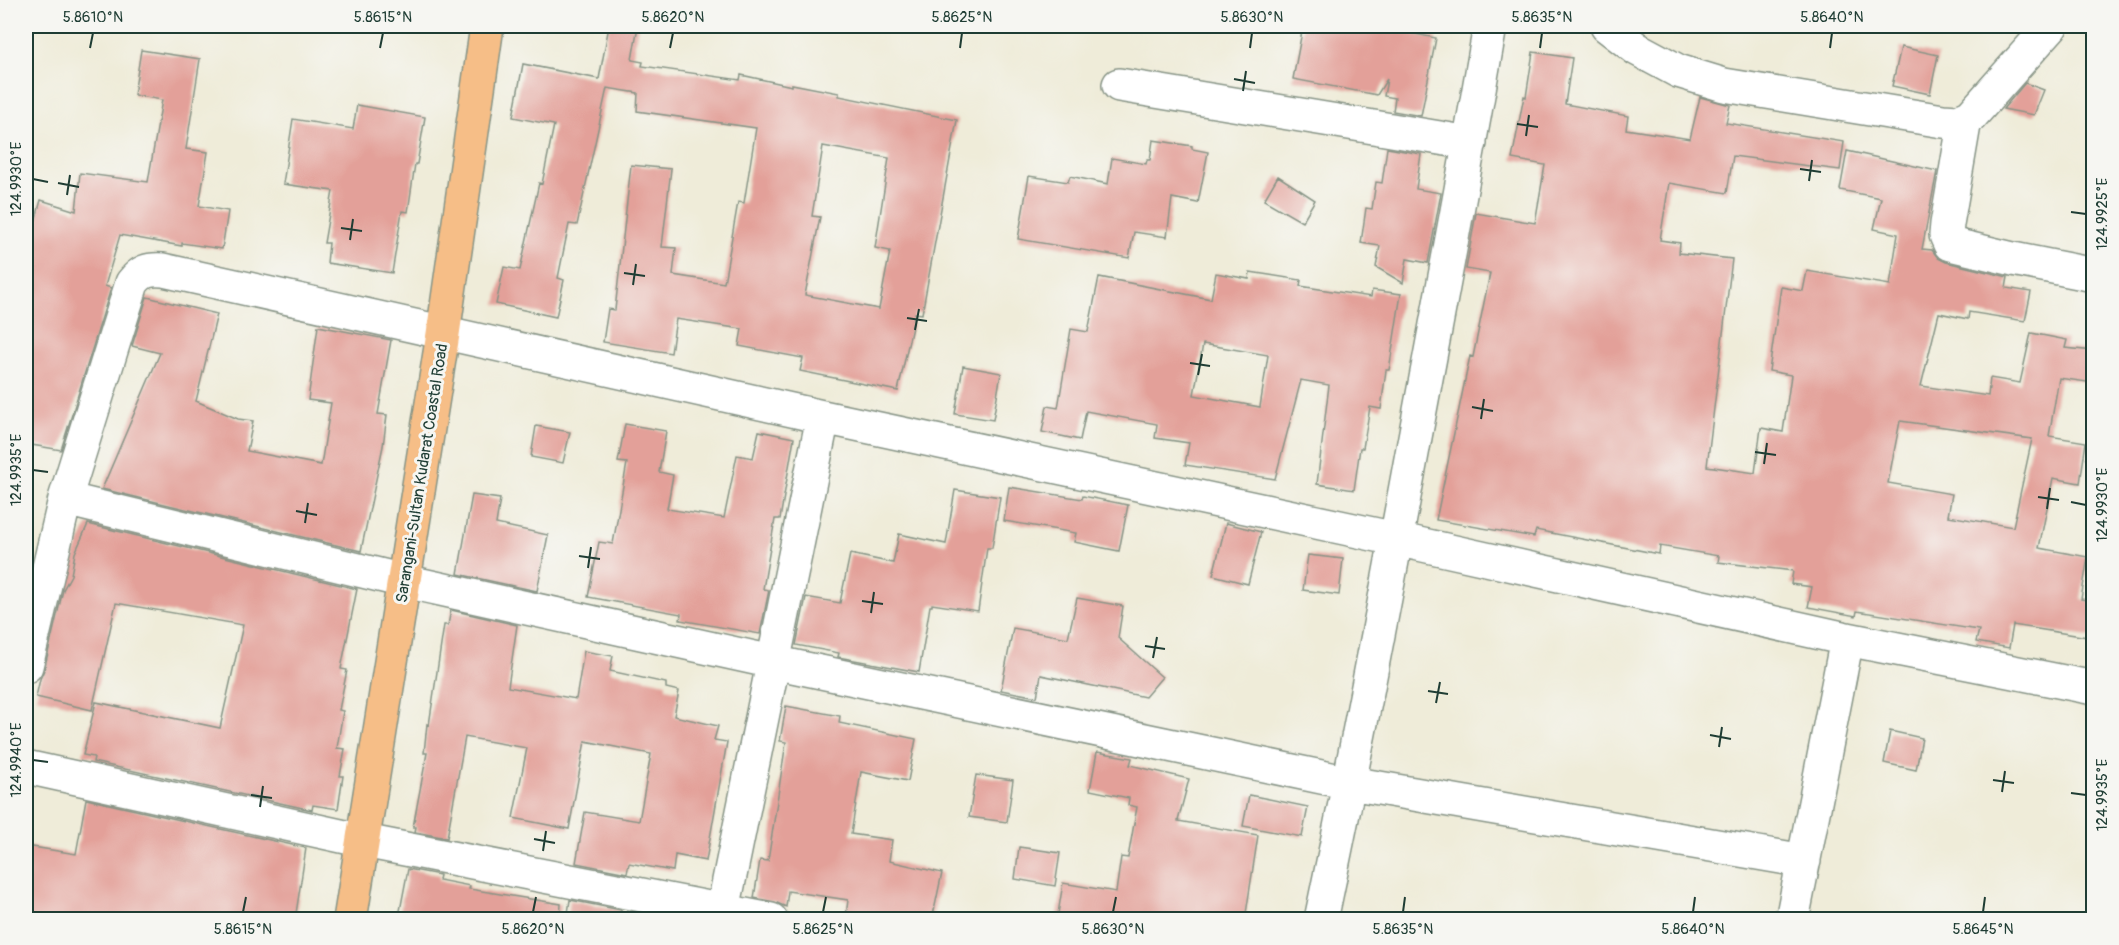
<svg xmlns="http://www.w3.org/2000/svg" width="2119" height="945" viewBox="0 0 2119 945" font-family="Pangolin,sans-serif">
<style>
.building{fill:#e3a099;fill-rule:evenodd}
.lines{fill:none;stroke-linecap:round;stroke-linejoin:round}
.street-casing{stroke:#879486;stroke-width:36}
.primary-casing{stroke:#879486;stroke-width:36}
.street{stroke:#fff;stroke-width:33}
.primary{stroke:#f6be87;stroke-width:33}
.ticks{fill:none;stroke:#1f3d34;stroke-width:2}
.labels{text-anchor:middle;stroke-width:6;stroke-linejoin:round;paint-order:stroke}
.street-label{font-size:16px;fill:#1f3d34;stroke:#f6f6f2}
.neatline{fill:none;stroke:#1f3d34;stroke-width:2}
.ticks-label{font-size:15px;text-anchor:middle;fill:#1f3d34}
</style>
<rect width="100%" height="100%" fill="#f6f6f2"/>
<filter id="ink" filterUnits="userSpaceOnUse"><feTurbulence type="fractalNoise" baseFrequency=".0167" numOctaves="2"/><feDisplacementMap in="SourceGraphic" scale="12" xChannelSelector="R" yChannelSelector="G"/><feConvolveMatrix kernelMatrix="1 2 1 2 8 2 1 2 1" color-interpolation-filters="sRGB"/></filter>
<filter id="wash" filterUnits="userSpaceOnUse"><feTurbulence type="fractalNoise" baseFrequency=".008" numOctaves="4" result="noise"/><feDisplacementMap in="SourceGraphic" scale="24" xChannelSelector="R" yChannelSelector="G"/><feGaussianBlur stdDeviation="1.35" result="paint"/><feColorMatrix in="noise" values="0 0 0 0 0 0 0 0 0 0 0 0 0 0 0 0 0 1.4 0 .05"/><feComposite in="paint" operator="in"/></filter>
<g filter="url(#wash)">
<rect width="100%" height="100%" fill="#efecd9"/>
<g id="blocks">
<path class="building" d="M609 26H638L632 60 643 62 642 66 740 80 741 75 792 86V84L839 93V96L957 120 922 314 915 313 898 391 800 371 803 358 739 346 742 329 676 319 671 353 603 342 608 309 615 310 631 165 671 169 662 247 676 248 673 275 724 283 738 202 744 203 756 128 637 111 638 93 607 88 577 225 569 224 558 278 564 280 556 317 496 304 504 267 520 270 539 183 542 184 554 125 513 117 523 64 599 79ZM823 146 889 158 875 248 890 251 879 309 805 295 820 217 812 216Z
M1303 26H1375L1436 38 1421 116 1393 111 1395 98 1384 96 1387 79 1377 95 1293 79Z
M1901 47 1938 55 1930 94 1892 86Z
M141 50 200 59 186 149 208 152 199 206 228 211 222 249 182 243V246L120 235 105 286 111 288 61 450 26 444V254L41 200 76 211 80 173 148 182 162 100 134 95Z
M1533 52 1572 58 1565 104 1628 116 1626 129 1690 139 1700 97 1730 105 1726 123 1844 142 1840 170 1733 156 1727 193 1669 183 1660 240 1680 243 1679 253 1732 259 1707 466 1755 473 1761 428 1783 432 1791 375 1769 371 1781 287 1803 291 1807 271 1890 285 1898 234 1874 229 1881 198 1840 190 1847 151 1937 171 1922 249 1932 250 1938 258 1946 262 2008 277 2006 288 2031 292 2025 321 1969 312 1968 319 1939 313 1921 386 1988 396 1990 378 2020 383 2031 333 2067 340 2065 348 2094 351V383L2059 378 2049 436 2086 442 2080 483 2053 478 2039 548 2088 557 2081 599 2094 601V638L2013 625 2009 648 1976 642 1979 630 1857 611 1856 616 1808 607 1812 587 1791 584 1793 571 1718 562 1719 556 1660 546 1659 554 1536 530 1534 537 1436 520 1470 356 1473 357 1490 273 1466 269 1476 213 1535 223 1545 165 1512 159 1524 96 1526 97ZM1900 421 2032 439 2013 527 1948 516 1952 494 1888 483Z
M2025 83 2044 90 2034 115 2003 109Z
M357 105 425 117 417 164H415L408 212 402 211 392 273 327 263 329 243H324L333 191 283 184 293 119 353 129Z
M1153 140 1192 146V149L1208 152 1198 203 1172 198 1167 237 1134 232 1129 258 1018 239 1029 176 1068 182 1070 176 1108 184 1112 158 1146 164 1147 160H1150Z
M1387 148 1421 154 1416 189 1441 193 1428 263 1407 259 1403 283 1376 267 1380 246 1361 243 1366 208 1372 209 1376 182 1382 183Z
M1278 176 1315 200 1302 222 1264 200Z
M1250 272 1301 280 1300 286 1371 297 1372 290 1401 294 1389 370H1386L1381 409 1370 407 1363 448H1360L1354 490 1317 484 1329 385 1301 380 1275 479 1185 465 1189 443 1155 438 1157 424 1086 411 1080 440 1042 432 1047 406 1058 408 1071 329 1088 332 1099 277 1211 299 1216 273 1249 279ZM1203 344 1268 355 1260 407 1194 395Z
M147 297 217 314 196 401 238 419 253 421 247 451 321 465 331 403 308 400 318 326 391 340 378 414 387 415 383 446 361 551 102 489 160 353 132 346Z
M963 366 1001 373 993 420 955 414Z
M625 424 666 431 659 472 673 475 667 509 724 518 737 455 753 458 759 431 794 438 780 519H775L763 589 769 590 760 634 680 620 681 614 588 597 599 542 613 544 627 463 618 462Z
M536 426 570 432 563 463 531 457Z
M1009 487 1082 499 1083 496 1128 505 1119 551 1074 542 1076 533 1004 521Z
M955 490 1000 497 992 548H987L978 611 932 604V606H930L919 672 838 657 839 653 796 645 806 597 840 603 850 554 893 563 899 534 946 544Z
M472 495 500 499 496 524 548 535 537 591 458 574Z
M1226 523 1261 532 1248 584 1213 575Z
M88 524 357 589 341 669 347 670 339 710 343 711 337 748 345 749 340 776H343L338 809 313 805 312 810 93 762 94 757 83 755 96 702 220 728 243 625 116 603 92 710 36 697 40 679 44 670 63 590 71 575 75 553Z
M1308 555 1343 559 1339 595 1303 590Z
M1077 598 1123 606 1118 638 1162 677 1145 697 1041 675 1037 697 1001 690 1013 628 1068 638Z
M451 610 517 625 508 687 576 699 584 651 613 656 610 671 666 683V688L679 691 674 716 718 726 714 740 727 742 706 861 675 855 673 871 629 863 627 873 576 863 585 812 639 821 651 754 585 741 569 829 513 818 527 748 465 737 447 838 415 832 416 827H413L427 753H424L427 724 429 725 444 625H448Z
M786 706 840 716 839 723 916 739 908 781 861 772 851 834 892 840 889 861 942 873 932 920H867L846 916 848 900 788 891 786 907 775 902 754 898 760 860 768 861 786 742 780 741Z
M1890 731 1922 738 1916 770 1884 763Z
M1097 752 1132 758 1130 765 1189 779 1178 821 1258 835 1245 920H1057L1063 883 1116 892 1121 857 1128 858 1137 807 1128 805 1129 798 1090 790Z
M976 775 1013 780 1007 822 969 817Z
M1249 795 1308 807 1302 837 1243 826Z
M86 799 306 848 295 920H26V846L76 854Z
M1019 847 1060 853 1055 886 1015 879Z
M408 869 440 875 439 880 470 886 469 889 561 904 560 920H419L399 916Z
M570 900 621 910 620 920H567Z"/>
</g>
</g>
<g filter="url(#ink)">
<use href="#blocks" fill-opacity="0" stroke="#879486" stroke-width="1.5"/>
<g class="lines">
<defs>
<path id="street" d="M1607 26 1637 49 1678 71 1724 85 1943 121 1958 122 1971 116 2051 26
M1119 85 1470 143
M1965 119 1947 224 1946 235 1950 244 2013 259 2094 275
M65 499 404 581 773 662 1350 783 1804 861
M26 666 65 499 132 283C141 271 148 269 163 270L823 417 1396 539 1847 639 2094 688
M26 767 364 841 771 920
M721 920 823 417
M1321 920C1354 763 1384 606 1413 448 1439 308 1466 167 1490 26
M1792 920 1847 639"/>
<path id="primary" d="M350 920 443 334 487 26"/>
</defs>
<use href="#street" class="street-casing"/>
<use href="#primary" class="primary-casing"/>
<use href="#street" class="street"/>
<use href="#primary" class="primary"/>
</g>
</g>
<path class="ticks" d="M90 48 93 33M380 48 383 33M670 48 673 33M960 48 962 33M1250 48 1252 33M1540 48 1542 33M1830 48 1832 33M1234 79 1255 83M1243 91 1246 71M1517 124 1538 127M1526 136 1529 115M1800 169 1821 172M33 179 48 182M1809 181 1812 160M58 183 79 187M67 195 70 175M2071 212 2086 214M341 228 362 231M350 240 353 219M624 273 645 276M633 285 636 264M907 318 927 321M915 330 919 309M1190 363 1210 366M1198 375 1202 354M1472 407 1493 411M1481 419 1484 399M1755 452 1776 455M1764 464 1767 443M33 470 48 472M2038 497 2059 500M2071 502 2086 505M2047 509 2050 488M296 511 317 515M305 523 308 503M579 556 600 559M588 568 591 547M862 601 883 604M871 613 874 592M1145 646 1165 649M1153 658 1157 637M1428 691 1448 694M1436 703 1440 682M1710 735 1731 739M1719 747 1722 727M33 760 48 762M1993 780 2014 783M2002 792 2005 771M2071 793 2086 795M251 795 272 798M260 807 263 786M534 839 555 843M543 851 546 831M243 912 246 897M533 912 536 897M823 912 826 897M1113 912 1116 897M1403 912 1405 897M1693 912 1695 897M1983 912 1985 897"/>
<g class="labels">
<g class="street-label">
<text transform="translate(421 473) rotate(-81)" y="6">Sarangani-Sultan Kudarat Coastal Road</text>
</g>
</g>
<rect width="2119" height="945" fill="none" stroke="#f6f6f2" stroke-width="66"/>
<rect x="33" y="33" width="2053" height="879" class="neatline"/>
<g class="ticks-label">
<text x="93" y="22">5.8610°N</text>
<text x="383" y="22">5.8615°N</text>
<text x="673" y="22">5.8620°N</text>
<text x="962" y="22">5.8625°N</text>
<text x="1252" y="22">5.8630°N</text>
<text x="1542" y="22">5.8635°N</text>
<text x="1832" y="22">5.8640°N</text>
<text transform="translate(16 179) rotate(-90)" y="5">124.9930°E</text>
<text transform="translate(2102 214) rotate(-90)" y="5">124.9925°E</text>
<text transform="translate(16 470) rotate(-90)" y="5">124.9935°E</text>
<text transform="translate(2102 505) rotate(-90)" y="5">124.9930°E</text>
<text transform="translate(16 760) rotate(-90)" y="5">124.9940°E</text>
<text transform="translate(2102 795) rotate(-90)" y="5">124.9935°E</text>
<text x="243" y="934">5.8615°N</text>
<text x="533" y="934">5.8620°N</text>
<text x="823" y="934">5.8625°N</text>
<text x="1113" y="934">5.8630°N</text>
<text x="1403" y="934">5.8635°N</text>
<text x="1693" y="934">5.8640°N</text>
<text x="1983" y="934">5.8645°N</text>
</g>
</svg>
